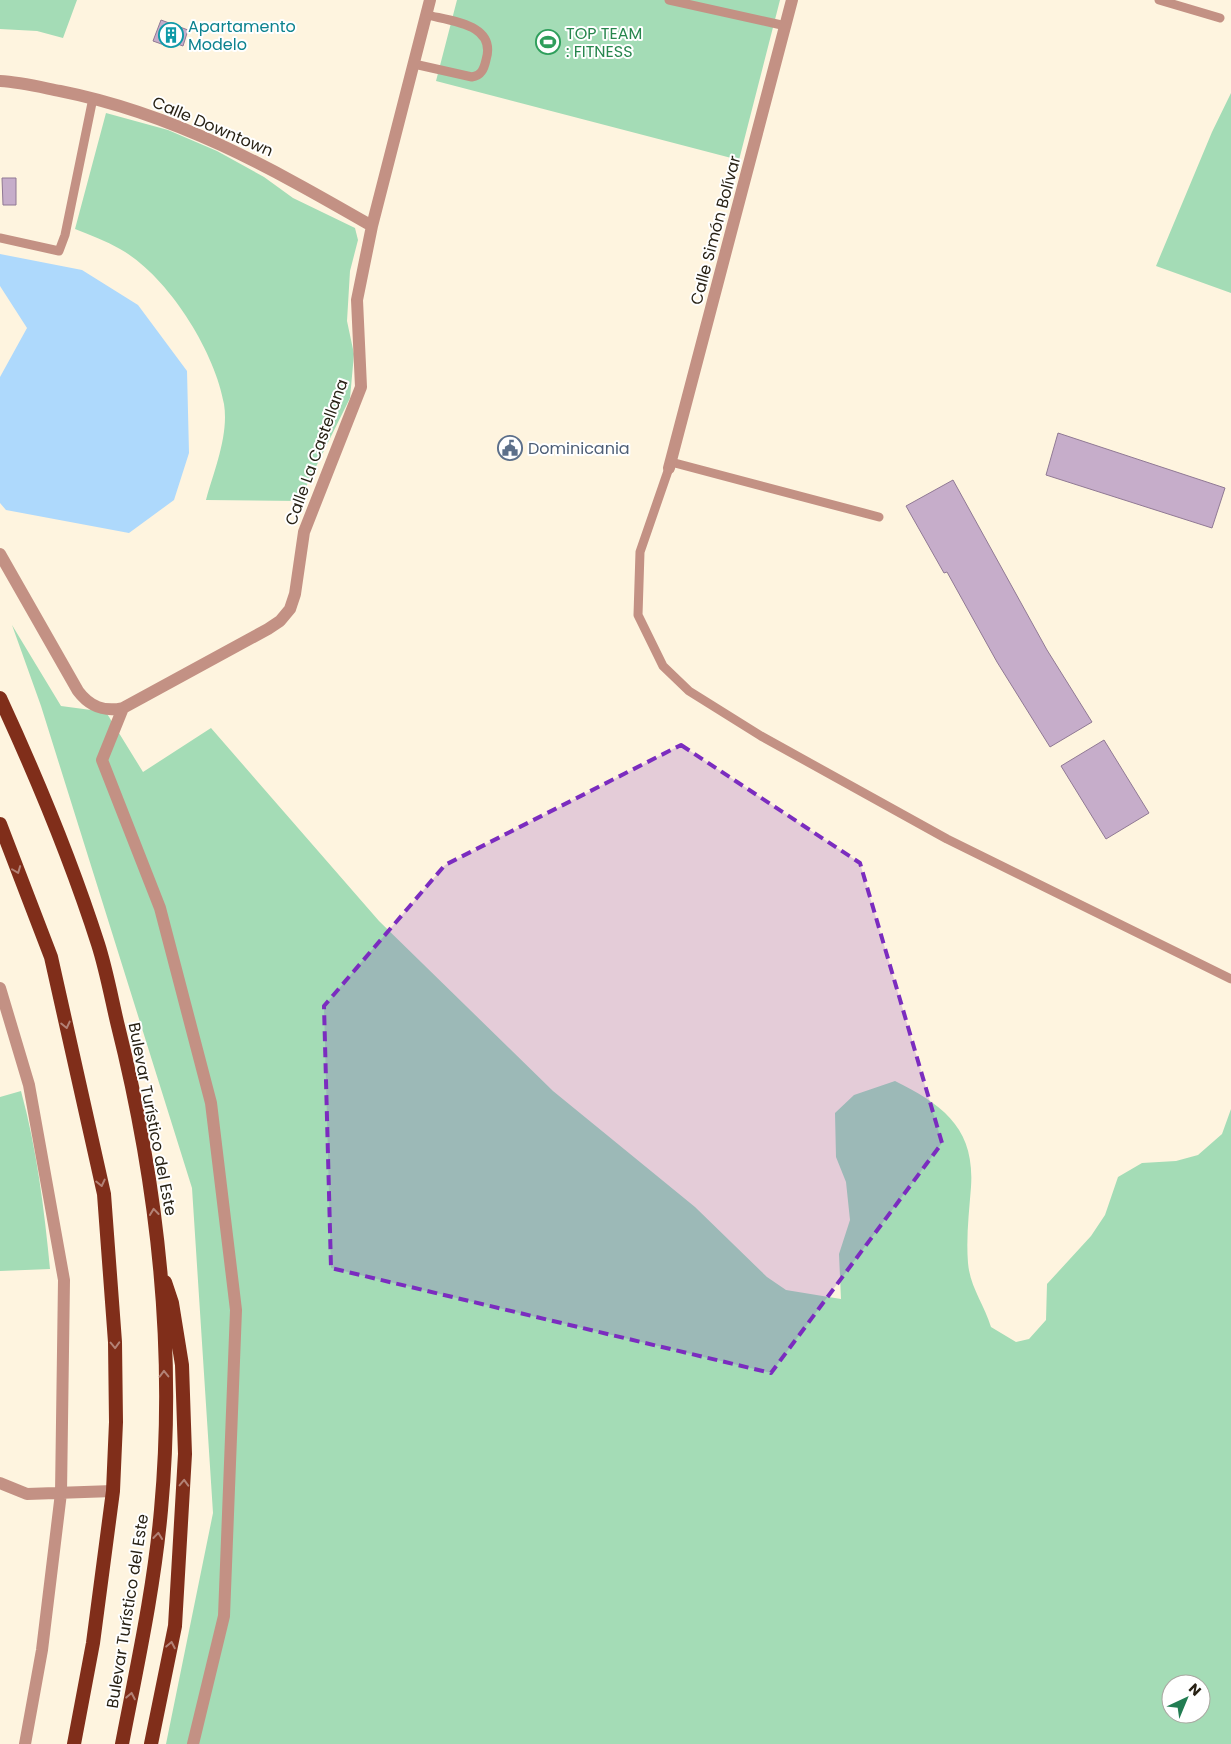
<svg xmlns="http://www.w3.org/2000/svg" width="1231" height="1744" viewBox="0 0 1231 1744" font-family="Poppins,sans-serif">
<style>
.green{fill:#a4dcb6;fill-rule:evenodd}
.water{fill:#aed9fc}
.building{fill:#c6adca;stroke:#907994}
.lines{fill:none;stroke-linecap:round;stroke-linejoin:round}
.service{stroke:#c39184;stroke-width:9}
.minor{stroke:#c39184;stroke-width:12}
.trunk{stroke:#802e1a;stroke-width:14}
.oneway{stroke:#b38276}
.marked{fill:#7b2cbf;fill-opacity:0.2;stroke:#7b2cbf;stroke-width:4;stroke-dasharray:10 6;stroke-linejoin:round}
.labels{text-anchor:middle;stroke-width:4;stroke-linejoin:round;paint-order:stroke}
.culture-label{font-size:16px;fill:#0d838f;stroke:#fff;text-anchor:start}
.leisure-label{font-size:16px;fill:#27864d;stroke:#fff;text-anchor:start}
.street-label{font-size:16px;fill:#282215;stroke:#fff}
.service-label{font-size:16px;fill:#4e5e75;stroke:#fff;text-anchor:start}
</style>
<rect width="100%" height="100%" fill="#fef4df"/>
<path class="green" d="M0 0H77L63 38 37 31 0 29Z
M457 0H780L739 160 436 81Z
M1231 93V293L1156 266 1212 132Z
M106 113 168 130 217 151 264 177 293 198 355 228 358 240 350 271 347 321 354 354 350 398 299 501 206 500C214 471 229 435 224 404 215 351 167 275 120 249 106 241 90 235 75 229Z
M12 625 61 706 106 712 143 772 211 728 379 921 553 1091 695 1207 767 1277 786 1290 841 1299 839 1254 850 1220 846 1182 836 1157 835 1113 854 1095 895 1081C943 1105 975 1128 971 1187 969 1213 966 1237 968 1263 970 1287 984 1304 991 1327L1016 1342 1029 1339 1046 1320 1047 1284 1091 1236 1105 1215 1118 1177 1142 1163 1176 1161 1198 1155 1222 1134 1231 1109V1744H166L213 1513 192 1188 41 706ZM1171 1684H1201V1714H1171Z
M21 1091C37 1150 44 1208 50 1269L0 1271V1097Z"/>
<path class="water" d="M0 254 82 270 138 305 187 371 189 453 174 500 129 533 6 510 0 503V377L27 328 0 286Z"/>
<path class="building" d="M161 20 188 30 183 46 169 41 167 46 153 41Z
M2 178H16V205H3Z
M1058 433 1225 488 1212 528 1046 475Z
M953 480 1047 650 1092 722 1050 747 997 662 947 572 944 573 906 506Z
M1104 740 1149 813 1106 839 1061 766Z"/>
<g class="lines">
<path class="service" d="M669 0 786 26
M1159 0 1220 18
M414 64 472 77C481 76 484 69 486 60 497 24 451 21 427 15
M0 238 59 251 65 235 93 98
M671 462 879 517
M669 468 640 552 638 615 663 666 689 691 761 736 947 839 1231 979"/>
<path class="minor" d="M0 81C20 82 40 87 60 91 176 114 271 168 372 226
M669 468 792 0
M0 554 78 691C90 707 104 712 123 708L268 629 280 621 290 609 295 594 304 532 361 387 357 300 372 226 430 0
M123 708 102 760 160 908 211 1103 236 1310 224 1616 193 1744
M0 988 29 1085 64 1280 61 1493 42 1650 25 1744
M0 1483 27 1494 113 1491"/>
<path class="trunk" d="M0 698C37 778 71 860 98 944 106 969 111 996 117 1022 157 1181 176 1347 161 1510 154 1589 137 1666 122 1744
M0 824 51 957 104 1194 115 1342 116 1422 113 1491 93 1643 74 1744
M151 1744 175 1626 185 1454 182 1365 172 1303 165 1282"/>
</g>
<defs><path id="oneway-chevron" d="M-2-3.5L2.5 0L-2 3.5" fill="none" stroke-width="1.6" stroke-linecap="round" stroke-linejoin="round" transform="scale(1.25)"/></defs>
<g class="oneway">
<use href="#oneway-chevron" transform="translate(17 870) rotate(69)"/>
<use href="#oneway-chevron" transform="translate(66 1025) rotate(77)"/>
<use href="#oneway-chevron" transform="translate(101 1183) rotate(77)"/>
<use href="#oneway-chevron" transform="translate(154 1212) rotate(-96)"/>
<use href="#oneway-chevron" transform="translate(115 1345) rotate(88)"/>
<use href="#oneway-chevron" transform="translate(164 1374) rotate(-91)"/>
<use href="#oneway-chevron" transform="translate(184 1483) rotate(-88)"/>
<use href="#oneway-chevron" transform="translate(158 1536) rotate(-84)"/>
<use href="#oneway-chevron" transform="translate(171 1645) rotate(-79)"/>
<use href="#oneway-chevron" transform="translate(131 1696) rotate(-79)"/>
</g>
<path class="marked" d="M681 745 860 863 942 1143 771 1373 331 1268 324 1006 445 865Z"/>
<defs>
<symbol id="building-ring" viewBox="-11 -11 22 22"><circle r="9.5" fill="#fff" stroke="#0f9aa8" stroke-width="1.5"/><path d="M-4-6H4V6H1V3H-1V6H-4ZM-2.5-4.3h1.7v1.8h-1.7ZM.8-4.3h1.7v1.8H.8ZM-2.5-1h1.7V.8h-1.7ZM.8-1h1.7V.8H.8Z" fill="#0f9aa8"/></symbol>
<symbol id="stadium-ring" viewBox="-11 -11 22 22"><circle r="9.5" fill="#fff" stroke="#2e9e5b" stroke-width="1.5"/><path d="M0-5a6.5 5 0 1 0 0 10a6.5 5 0 1 0 0-10ZM-3.5-1.8h7v3.6h-7Z" fill="#2e9e5b"/></symbol>
<symbol id="civic-ring" viewBox="-11 -11 22 22"><circle r="9.5" fill="#fff" stroke="#5c6f8a" stroke-width="1.5"/><path d="M-.6-6.5H3V-4.5H.6V-3L4-1V1h2V6H-6V1h2V-1L-.6-3ZM-1.2 2.5V6h2.4V2.5Z" fill="#5c6f8a"/></symbol>
</defs>
<g fill-rule="evenodd">
<use href="#building-ring" x="157" y="21" width="28" height="28"/>
<use href="#stadium-ring" x="534" y="28" width="28" height="28"/>
<use href="#civic-ring" x="496" y="434" width="28" height="28"/>
</g>
<g class="labels">
<g class="culture-label">
<text x="188" y="32">Apartamento<tspan x="188" dy="18">Modelo</tspan></text>
</g>
<g class="leisure-label">
<text x="566" y="39">TOP TEAM<tspan x="566" dy="18">: FITNESS</tspan></text>
</g>
<g class="street-label">
<text transform="translate(213 126) rotate(23)" y="6">Calle Downtown</text>
<text transform="translate(715 230) rotate(-75)" y="6">Calle Simón Bolívar</text>
<text transform="translate(316 452) rotate(-70)" y="6">Calle La Castellana</text>
<text transform="translate(153 1119) rotate(79)" y="6">Bulevar Turístico del Este</text>
<text transform="translate(127 1611) rotate(-81)" y="6">Bulevar Turístico del Este</text>
</g>
<g class="service-label">
<text x="528" y="454">Dominicania</text>
</g>
</g>
<g transform="translate(1186 1699) rotate(44)"><circle r="24" fill="#ffffff" stroke="#a9a7a1"/>
<path d="M0-4L9 19L0 12L-9 19Z" fill="#227d52"/>
<text y="-8" font-size="14" font-weight="bold" text-anchor="middle" fill="#282215">N</text>
</g>
</svg>
